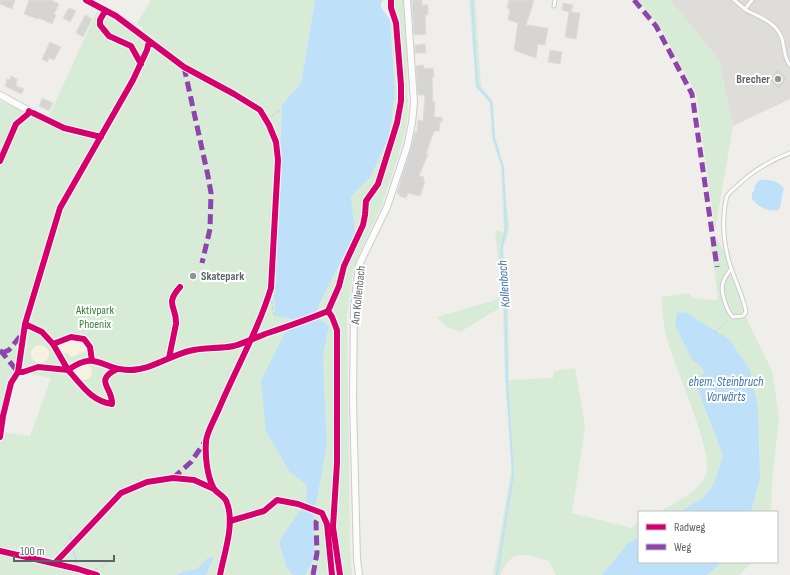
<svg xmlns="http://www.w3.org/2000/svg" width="790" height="575" viewBox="0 0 790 575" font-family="'Sofia Sans Condensed',sans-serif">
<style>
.industrial{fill:#dfddda}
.green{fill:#d8ebd6}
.sand{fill:#f6f1e1}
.water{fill:#bfe0f9}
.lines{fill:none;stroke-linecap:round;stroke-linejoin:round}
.stream{stroke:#bfe0f9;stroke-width:2}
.building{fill:#d6d5d3;stroke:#deddd9}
.service-casing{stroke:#cbcccc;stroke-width:5}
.minor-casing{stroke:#cbcccc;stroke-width:8}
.path{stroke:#cacfcc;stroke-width:1;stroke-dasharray:4 2;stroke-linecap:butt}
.service{stroke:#fdfcfc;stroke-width:3}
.minor{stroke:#fdfcfc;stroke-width:6}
.quiet{stroke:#8e44ad;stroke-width:5;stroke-dasharray:10 5;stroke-linecap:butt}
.cycleway-casing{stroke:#fff;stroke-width:8}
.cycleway{stroke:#d6006c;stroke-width:6}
.poi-dot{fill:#919496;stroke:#fff;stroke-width:1.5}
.labels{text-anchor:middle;stroke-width:4;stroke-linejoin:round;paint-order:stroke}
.poi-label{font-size:12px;font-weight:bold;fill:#5f6368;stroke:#fff;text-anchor:end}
.street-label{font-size:12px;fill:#5f6368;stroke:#fff}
.park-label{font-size:12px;fill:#348238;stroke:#fff}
.water-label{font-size:13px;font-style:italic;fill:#4174aa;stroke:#fff}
</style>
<rect width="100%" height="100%" fill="#efeeea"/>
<path class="industrial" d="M670 0H790V99L733 126 719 60Z"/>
<path class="green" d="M151 0H315L301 83 282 105 274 295 275 315 297 320 298 325 289 471 307 485 306 502 286 567 293 575H0V432L30 436 51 378 14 371 4 396 0 422V101L48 118 97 11 139 35 143 28 136 25Z
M389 0H403L406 40 408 109 406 128 398 157 382 205 354 265 347 316 350 549 352 575H305L315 557 313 521 327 445 323 356 329 326 317 317 315 313 355 233 351 196 370 178 395 91Z
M469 0H475L481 86 493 101 495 138 503 166 509 227 508 235 503 246 508 290 509 380 553 378 554 371 575 368 585 427 572 513 632 528 639 521V537L628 543 602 575H556L549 561C525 554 512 548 500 575H493L512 467 505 380 503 306 460 332 447 327 437 317 493 301 502 295 495 230 504 232 501 167 492 138 490 103 476 87Z
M638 0H670L719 60 733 126 715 230 696 93 659 25Z
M717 239 727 256 748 322 772 371 779 418 772 480 771 512H751L760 479 758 407 750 370 730 340 692 360 698 364 705 372 695 382 723 456 714 483 704 497 679 512H659C676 502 697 494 706 475 715 453 673 364 666 336 663 323 663 309 661 297L688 293 694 298 714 300 717 299 718 295 710 242Z
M722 562H752L739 575H707Z"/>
<path class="sand" d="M72 338C81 338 89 341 86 351L71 357 68 354 60 353C59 345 65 340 72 338Z
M31 354a9 9 0 1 1 18 0a9 9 0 1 1-18 0Z
M76 372a8 8 0 1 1 16 0a8 8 0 1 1-16 0Z"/>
<path class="water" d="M315 0H383L381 3V7L390 20 395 91 389 136 370 178 351 196 355 233 315 313 317 317 329 326 323 356 327 445 313 521 315 557 305 575H293L286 567 279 541 306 502 307 485 289 471 266 431 261 381 285 332 298 325 297 320 275 316 274 295 282 105 301 83Z
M759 180C770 179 776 180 784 188 781 196 782 203 779 210 769 212 759 208 752 199V193L755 190 754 187Z
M685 312 730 340 750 370 758 407 760 479 751 512H679L704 497 714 483 723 456 695 382 705 372 698 364 692 360 675 325 677 313Z
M639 537V562H722L707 575H602L628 543Z
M212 556 213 559 206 575H177C182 570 190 572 196 569 203 565 204 559 212 556Z"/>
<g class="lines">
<path class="stream" d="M472 0 477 86 491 102 494 138 503 167 506 228 501 251 505 292 507 381 513 475 497 575
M70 535 71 541
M73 549 77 563
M78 571 87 575"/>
</g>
<path class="building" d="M0 0H15L12 9 0 4Z
M29 0H51L59 4 54 14 56 15 52 24 39 18 38 19 24 14Z
M412 0H422V5H428V15H425L426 34 414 35Z
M509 0H534L526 25 548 28 545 45 538 44 536 58 514 50 518 23 508 20 510 9 507 8Z
M563 3 573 5 571 12 580 13 576 39 565 37 569 12 562 10Z
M69 8 76 11 70 22 63 18Z
M85 15 92 19 83 37 76 33Z
M50 42 61 47 54 60 49 58 47 62 42 59Z
M425 44 426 53H415V45Z
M550 50 562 52 560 64 548 62Z
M424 65V69L433 68 434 77H432L433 102H435L434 117H442V122H440L439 131H434L426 154H428L419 176 424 177 423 181H425L420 196 408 193 406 198 399 196 400 194 397 193 411 148 415 132H417L418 120 423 121 425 95H418L416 66Z
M778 69 788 79 778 89 768 79Z
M11 76 17 79 16 86 24 89 21 94 5 86 7 79 10 80Z
M42 98 53 103 49 111 39 106Z"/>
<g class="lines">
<defs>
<path id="service" d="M734 0C738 3 742 7 746 10 759 17 774 21 781 36 785 45 783 58 790 65
M554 6 555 0
M745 9 752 0
M731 269C728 273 724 278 723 283 720 291 727 312 733 317L743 316 746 312C743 295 735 281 730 265 724 245 722 225 725 205 726 202 726 198 727 196 729 193 733 189 736 187 752 171 769 161 790 153"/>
<path id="minor" d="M86 0 116 16 132 27
M0 95 33 113
M359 575 357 559 353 400 354 308 359 265 387 207 407 147 412 123 414 102 407 0"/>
</defs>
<use href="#service" class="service-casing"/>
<use href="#minor" class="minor-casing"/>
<path class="path" d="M401 101H408
M266 120 280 110
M271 288 272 305 275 318
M714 333 728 320
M327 524 333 527
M89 572 101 567 109 560"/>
<use href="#service" class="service"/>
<use href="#minor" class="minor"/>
<path class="quiet" d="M634 0 656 26 692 94 717 267
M184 67 208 176 211 193 210 229 202 263
M0 350 18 372
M2 353 9 350 22 334
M173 478 191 462 204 443
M313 575 317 553 316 522 322 513"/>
<defs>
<path id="cycleway" d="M86 0 116 16 184 67 234 94 260 110 269 125 276 142 278 160 271 288C258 331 235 370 218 411 214 420 206 434 206 442 205 456 207 475 213 487 216 494 225 495 227 503 235 524 224 554 220 575
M105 11 100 20V25L109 36 131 46 141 64
M149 41 147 50 133 80 60 208 25 324 42 332 53 344 68 370C97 349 101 370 128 370 149 371 169 356 189 351 204 347 219 349 234 346 244 343 255 338 265 334 286 327 307 320 328 311L332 317 337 330V463L333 527 340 575
M33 113 64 128 101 137
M0 161 16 124 28 114 29 111
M328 311 339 286 344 266 363 225 365 215 366 201 378 184 397 123 401 101V85L396 23 391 8V0
M53 344 71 337 84 339 90 347 92 361
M169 358 176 324C177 306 164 305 180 287
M18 372H23L38 367 68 370C82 385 91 401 112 404 113 387 93 381 117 369
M0 437 3 416 11 383 18 372 25 324
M230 521 264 511 277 500 298 504 322 513 327 524 332 575
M0 551 78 569 97 575
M55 563 121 493 147 482 173 478 194 480 214 489"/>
</defs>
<use href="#cycleway" class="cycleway-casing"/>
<use href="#cycleway" class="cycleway"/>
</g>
<g class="poi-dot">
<circle cx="778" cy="79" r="4"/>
<circle cx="193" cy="276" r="4"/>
</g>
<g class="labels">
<g class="poi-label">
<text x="770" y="83">Brecher</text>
<text x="201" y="280" text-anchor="start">Skatepark</text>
</g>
<g class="street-label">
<text transform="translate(358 295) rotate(-84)" y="4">Am Kollenbach</text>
</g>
<g class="park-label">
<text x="95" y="314">Aktivpark<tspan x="95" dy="14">Phoenix</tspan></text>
</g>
<g class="water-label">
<text transform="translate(503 284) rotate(-94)" y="5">Kollenbach</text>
<text x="726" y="386">ehem. Steinbruch<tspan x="726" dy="15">Vorwärts</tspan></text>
</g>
</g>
<rect x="638" y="511" width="140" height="52" fill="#ffffff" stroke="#bfc1c3"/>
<rect x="646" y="524" width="20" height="6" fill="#d6006c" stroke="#bfc1c3"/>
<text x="674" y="531" font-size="12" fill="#5f6368">Radweg</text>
<rect x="646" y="544" width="20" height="6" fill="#8e44ad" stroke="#bfc1c3"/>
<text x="674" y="551" font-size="12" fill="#5f6368">Weg</text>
<path d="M14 555v6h100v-6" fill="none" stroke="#5f6368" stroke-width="2"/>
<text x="20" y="555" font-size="12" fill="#5f6368" stroke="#ffffff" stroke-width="3" paint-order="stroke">100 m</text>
</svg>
